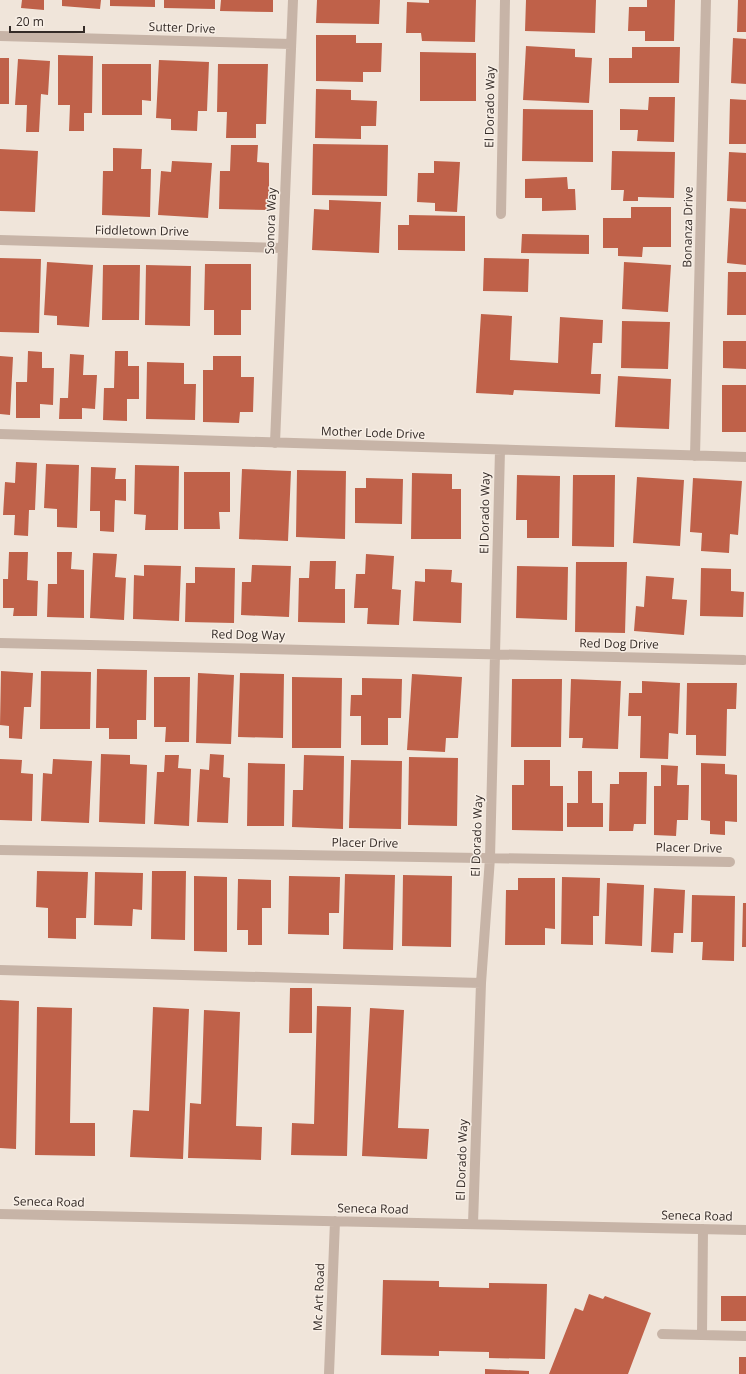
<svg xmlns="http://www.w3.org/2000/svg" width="746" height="1374" viewBox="0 0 746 1374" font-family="'Open Sans',sans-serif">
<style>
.building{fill:#bf6149}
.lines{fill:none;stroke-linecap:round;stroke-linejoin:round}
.minor{stroke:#c7b4a7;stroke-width:10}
.labels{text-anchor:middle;stroke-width:3;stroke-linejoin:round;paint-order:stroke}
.street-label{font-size:12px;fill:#342b27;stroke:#f8efe6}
</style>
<rect width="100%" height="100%" fill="#f0e5da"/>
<path class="building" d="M22 0H44V10L21 8Z
M62 0H101L100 9 62 6Z
M110 0H155V7L110 6Z
M164 0H215V9L164 8Z
M221 0H273V12L220 11Z
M317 0H380L379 24 316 23Z
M429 0H476L475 42 422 41 421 33H406L407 2 429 3Z
M526 0H596L595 33 525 31Z
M647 0H675L674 41H645V31H628L629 7H647Z
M738 0H746V32H737Z
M316 35H356V43H382L381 72H363V82L316 81Z
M733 38 746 39V84L731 83Z
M526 46 575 49V57L592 58 589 103 523 100Z
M632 47H680L679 83H609V58H632Z
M420 52 476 53V101H420Z
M58 55 93 56 92 113H84V131H69L70 105H58Z
M0 58H9V104H0Z
M18 59 50 61 48 95 41 94 39 132H26L27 105H15Z
M159 60 209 62 207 111H198L197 131 171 130V119L156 118Z
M102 64H151V101L142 100V115H102Z
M218 64H268L266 124H256V138H226L227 112H217Z
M316 89 351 90V100L377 101 376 126H361V139L315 138Z
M649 97H675L674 142 637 141 638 130H620V109L648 110Z
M730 99 746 100V144H729Z
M523 109 593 110V162L522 161Z
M313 144 388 145 387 196 312 195Z
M231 145H258L257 162 269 163V210L219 209 220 171H230Z
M113 148 142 149 141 169H151L150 217 102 215 103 171H113Z
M0 149 38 151 35 212 0 211Z
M612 151 675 152 674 198 638 197V201H623L624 190H611Z
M729 152 746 153V202L727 201Z
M172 161 212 163 208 218 158 215 161 171 171 172Z
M434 161 460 162 457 212 435 211V203L417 202 418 173H434Z
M567 177 568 189H575L576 210 542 211V198H525V179Z
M329 200 381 202 379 253 312 250 314 209 329 210Z
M631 207H671V247H643L642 257 618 256V248H603V218H631Z
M730 208 746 209V265L727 263Z
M409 215 465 216V251L398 250V225H409Z
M522 234 589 235V254L521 253Z
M0 258 41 259 39 333 0 332Z
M484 258 529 259 528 292 483 291Z
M47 262 93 265 89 327 57 325V316L44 315Z
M624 262 671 265 668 312 622 309Z
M205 264H251V310H241V335H214V310H204Z
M103 265H140L139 320H102Z
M146 265 191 266 190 326 145 325Z
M728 272H746V315H727Z
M481 314 512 316 510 360 558 363 560 317 603 320 602 343H593L591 374H601L600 394 514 390 513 395 476 393Z
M622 321 670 322 668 369 621 368Z
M723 341H746V369L723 368Z
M28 351 42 352V368H54L53 405 40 404V418H16V382H27Z
M115 351H128V366H139V399H127V421L103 420 104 388H114Z
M70 354 84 355 83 375H97L95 409 82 408V419H59L60 398H68Z
M0 356 13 357 10 415 0 414Z
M213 356H241V377H254L253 412H240L239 423 203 422V370H213Z
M147 362 184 363V384H196L195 420 146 419Z
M618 376 671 379 669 429 615 427Z
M722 385H746V432H722Z
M16 462 37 463 35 510H29L28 536 14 535 15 515H3L5 482 15 483Z
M46 464 79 465 77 528 57 527V509L44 508Z
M135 465 179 466 178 530H145L146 515 134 514Z
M91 467 116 468 115 479H126V501L115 500 114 532 100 531V511H90Z
M242 469 291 471 288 541 239 539Z
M297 470 346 471 345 539 296 537Z
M184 472H230V512H219L220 529H184Z
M412 473 452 474V489H461V539H411Z
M517 475 560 476 559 538H527V520H516Z
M573 475H615L614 547 572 546Z
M637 477 684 480 680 546 633 543Z
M366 478 403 479 402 524 355 523V488H366Z
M693 478 742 481 738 535 730 534 729 553 701 551 702 533 690 532Z
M9 552H28L27 580 38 581 37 616H13L14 608H3V579H8Z
M57 552H72L71 569 84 570V618L47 617 48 584H57Z
M93 553 117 554 115 577 126 578 124 620 90 618Z
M366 554 394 556 392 589 401 590 399 625 367 624 368 608H354L356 574H365Z
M310 561H336L335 589H345V623L298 622 299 578H309Z
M576 562H627L625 633 575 632Z
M144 565 181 566 179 621 133 619 134 575 144 576Z
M252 565 291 566 289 617 241 615 242 582H251Z
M517 566 568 567 567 620 516 618Z
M195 567 235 568 234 623 185 622 186 583H195Z
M701 568 731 569V591L744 592 743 617 700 616Z
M425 569 452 570 451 582 462 583 461 623 413 621 415 581 425 582Z
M646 576 674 578 672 599 687 600 684 635 634 631 636 606 644 607Z
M97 669 147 670 146 720H137V739H109V728H96Z
M1 671 33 673 31 707H24L22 739 9 738V726L0 725Z
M41 671 91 672 90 729H40Z
M198 673 234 675 231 744 196 743Z
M240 673 284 674 283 738 238 737Z
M412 674 462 677 458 738H446L445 752 407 750Z
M154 677H190L189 742H165L166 727H154Z
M292 677 342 678 341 748H292Z
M362 678 402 679 401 718H388V745H361V716H350L351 695H362Z
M512 679H562L561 747H511Z
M571 679 621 681 618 749 582 748 583 738H569Z
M642 681 680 683 678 734 669 733 668 759 640 758 641 716H628L629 693H642Z
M687 683H737L736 709H727L726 756 696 755V735H686Z
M101 754 130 755V764L147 765 145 824 99 822Z
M210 754 224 755 223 777 230 778 228 823 197 822 200 769 209 770Z
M165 755H179L178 768 191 769 189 826 154 824 157 772H164Z
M304 755 344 756 343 829 292 827 293 790H303Z
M409 757 458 758 457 826 408 825Z
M0 759 22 760 21 773 33 774 32 821 0 820Z
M53 759 92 761 89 823 41 821 43 773 52 774Z
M351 760 402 761 401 829 349 828Z
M524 760H550V786H563V831L512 830V785H524Z
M248 763 285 764 284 826H247Z
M701 763 725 764V774L737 775V822L725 821V835L710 834V821L701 820Z
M661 765 678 766 677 785H689L688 820H677L676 836 654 835V786H661Z
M578 771H592V803H603V827H567V803H578Z
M619 772H647L646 824H634L633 831H609L610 784H619Z
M37 871 88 872 86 918H76V939L48 938V908L36 907Z
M152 871H186L185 940 151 939Z
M95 872 143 873 142 910 133 909 132 926 94 925Z
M345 874 395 875 393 950 343 949Z
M403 875 452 876 451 947 402 946Z
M194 876 227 877V952L194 951Z
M289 876 340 877 339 913H329V935L288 934Z
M562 877 600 878 599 916H593V945L561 944Z
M518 878H555V929L545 928V945H505L506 890H518Z
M238 879 271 880V908H262V945H248V930H237Z
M607 883 644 885 642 946 605 944Z
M654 888 685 890 683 933H674L673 953 651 952Z
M692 895 735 896 734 961 702 960 703 942H691Z
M743 903H746V947H742Z
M290 988H312V1033H289Z
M0 1000 19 1001 16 1149 0 1148Z
M317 1006 351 1007 347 1156 291 1155 292 1123 314 1124Z
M37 1007 72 1008 70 1123H95V1156L35 1155Z
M153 1007 189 1009 183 1159 130 1157 133 1110 149 1111Z
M370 1008 404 1010 398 1128 429 1129 427 1159 362 1156Z
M204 1010 240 1012 236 1126 262 1127 261 1160 188 1158 190 1103 201 1104Z
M383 1280 439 1281V1287L489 1288V1283L547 1284 545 1359 489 1358V1352L439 1351V1356L381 1355Z
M589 1294 603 1299 605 1296 651 1313 628 1374H549L575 1308 583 1311Z
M721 1296H746V1321H721Z
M739 1357H746V1374H739Z
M485 1369 529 1371V1374H485Z"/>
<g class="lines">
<path class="minor" d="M0 36 291 44
M501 214 505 0
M0 240 282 248
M0 434 746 457
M275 443 293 0
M695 456 706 0
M0 643 744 660
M0 850 730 862
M0 970 481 983
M0 1214 746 1230
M473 1224 481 983 490 858 500 450
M703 1229 702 1335 746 1336
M662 1334 702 1335
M329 1374 335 1221"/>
</g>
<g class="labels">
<g class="street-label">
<text transform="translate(182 28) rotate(2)" y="4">Sutter Drive</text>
<text transform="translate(490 107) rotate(-89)" y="4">El Dorado Way</text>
<text transform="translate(271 221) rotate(-88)" y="4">Sonora Way</text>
<text transform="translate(688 227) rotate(-89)" y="4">Bonanza Drive</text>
<text transform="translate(142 231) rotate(1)" y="4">Fiddletown Drive</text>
<text transform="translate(373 433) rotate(2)" y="4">Mother Lode Drive</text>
<text transform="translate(485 513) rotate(-89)" y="4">El Dorado Way</text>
<text transform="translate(248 635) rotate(1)" y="4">Red Dog Way</text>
<text transform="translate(619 644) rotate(1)" y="4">Red Dog Drive</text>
<text transform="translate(477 836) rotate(-88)" y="4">El Dorado Way</text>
<text transform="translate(365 843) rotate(1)" y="4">Placer Drive</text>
<text transform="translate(689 848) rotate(1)" y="4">Placer Drive</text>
<text transform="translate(462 1160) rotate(-88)" y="4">El Dorado Way</text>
<text transform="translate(49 1202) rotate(1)" y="4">Seneca Road</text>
<text transform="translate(373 1209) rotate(1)" y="4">Seneca Road</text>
<text transform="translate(697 1216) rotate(1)" y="4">Seneca Road</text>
<text transform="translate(319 1297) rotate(-88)" y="4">Mc Art Road</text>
</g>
</g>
<path d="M10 26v6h74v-6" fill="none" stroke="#342b27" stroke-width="2"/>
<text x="16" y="26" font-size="12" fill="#342b27" stroke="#f8efe6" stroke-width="3" paint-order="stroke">20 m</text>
</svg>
